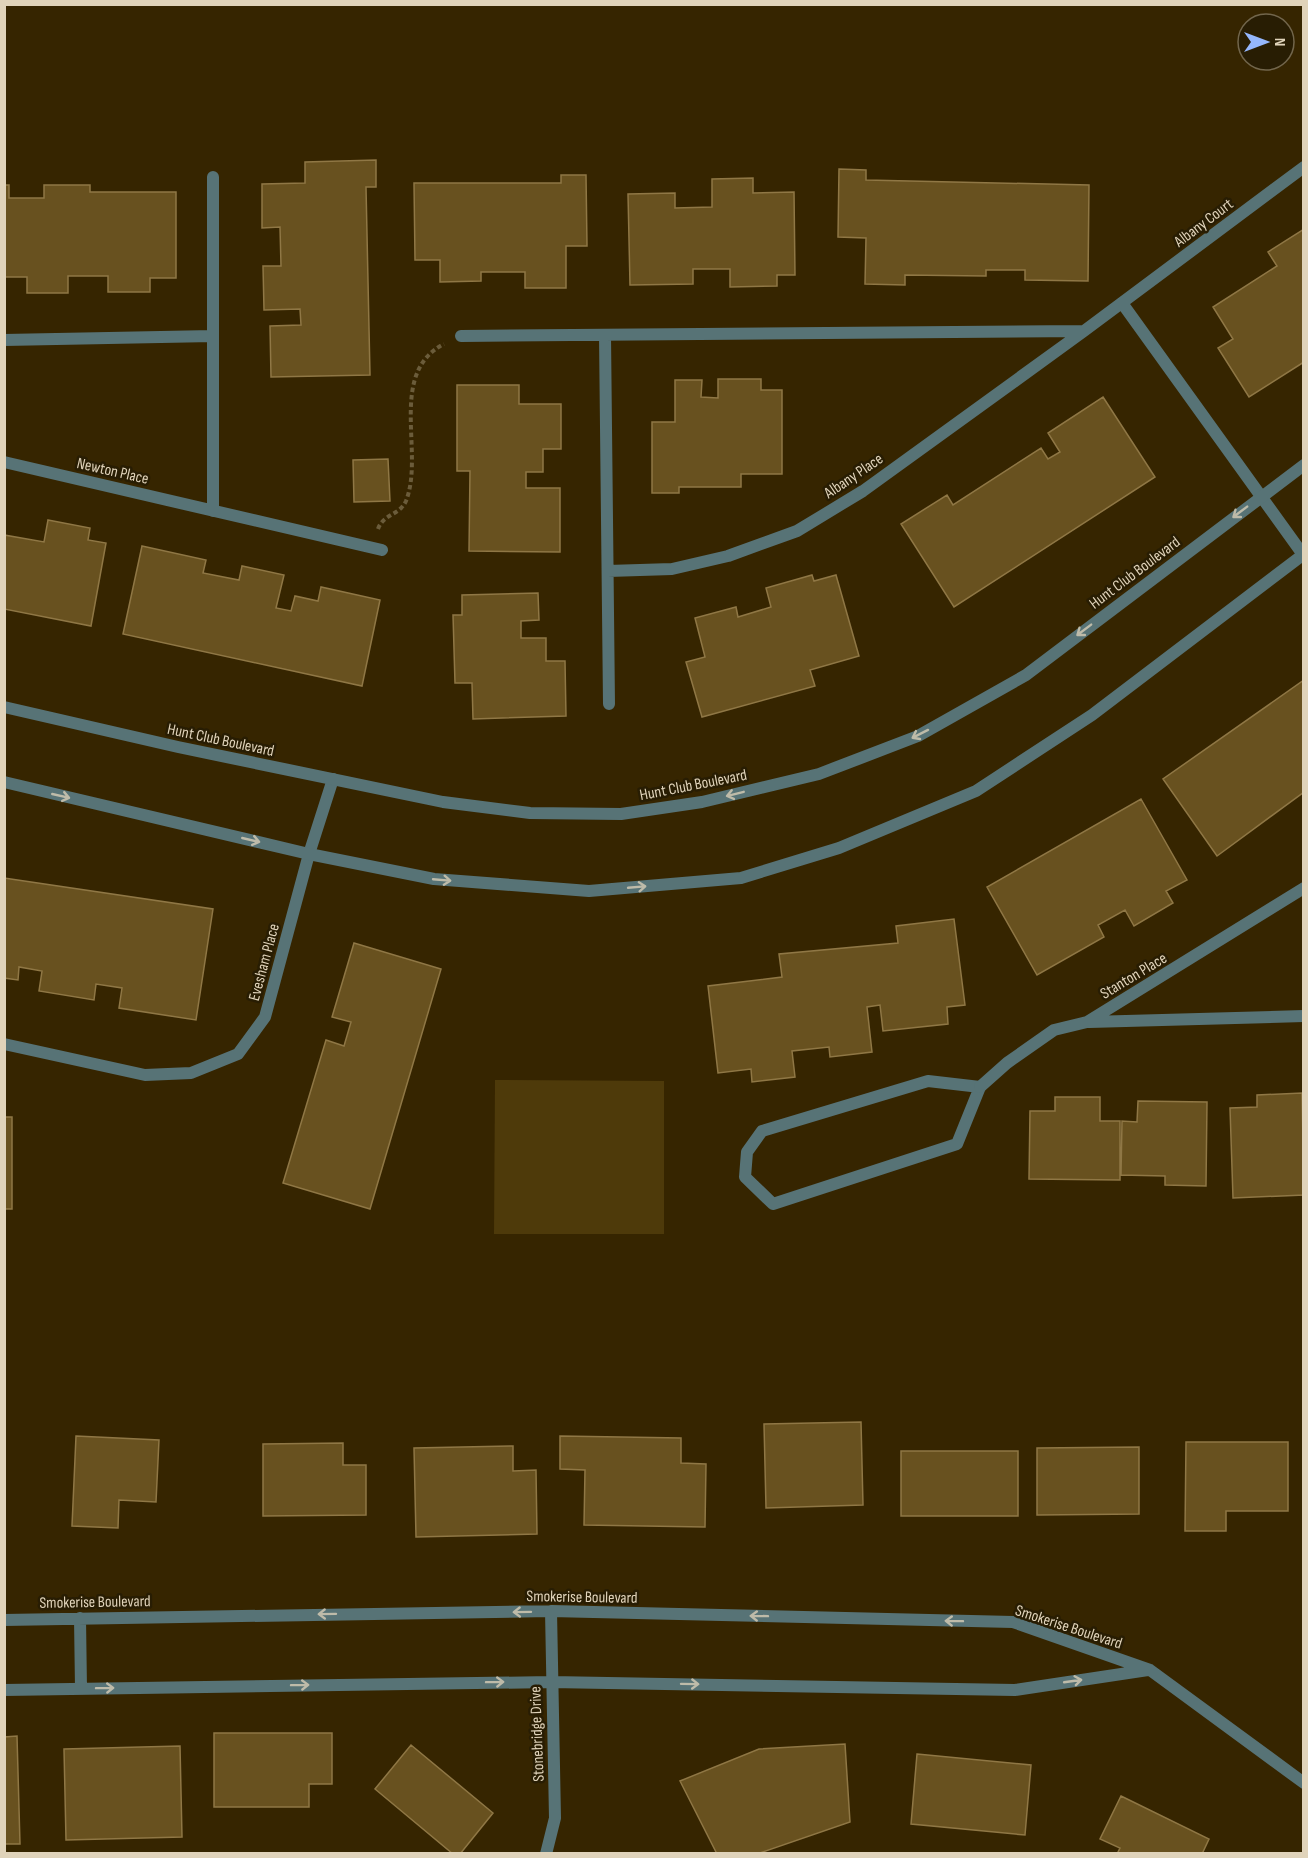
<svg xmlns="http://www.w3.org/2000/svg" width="1308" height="1858" viewBox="0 0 1308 1858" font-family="'Sofia Sans Condensed',sans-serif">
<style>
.green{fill:#4e3a0a}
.building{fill:#68511f;stroke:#8f7745;stroke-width:1.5}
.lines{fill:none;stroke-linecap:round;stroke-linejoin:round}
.path{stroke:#6b5c3a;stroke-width:4;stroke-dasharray:4.5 3;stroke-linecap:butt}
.service{stroke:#577376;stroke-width:12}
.minor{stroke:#577376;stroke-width:12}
.tertiary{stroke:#577376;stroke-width:12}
.oneway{stroke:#bebba9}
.labels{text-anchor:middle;stroke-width:5;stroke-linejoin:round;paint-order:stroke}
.street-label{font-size:16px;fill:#e0d3ba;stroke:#281d03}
</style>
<rect width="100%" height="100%" fill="#362500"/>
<path class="green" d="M495 1080 664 1081V1234H494Z"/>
<path class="building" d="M376 160V187H366L370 375 271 377 270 326 301 325 300 309 264 310 263 266H281L280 227 262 228V184L305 183V162Z
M839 169 866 170V180L1089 185 1088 281 1025 280V270H986V276L905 275V285L865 284 866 238 838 237Z
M561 175H586L587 246H566V288H525V272H481V281L440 282V260H415L414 183H561Z
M753 178V193L794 192 795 275H777V286L730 287V269H693V284L630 285 628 194 675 193V208L712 207V179Z
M4 185H9V198H44V185H90V192H176V278H150V292H108V276H68V293H27V277H4Z
M1304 229V362L1249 397 1218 348 1233 339 1213 307 1277 266 1268 252Z
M718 379H761V390H782V474H741V487H679V493H652V422H675V380H702L701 397 718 398Z
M457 385H519V404H561V449H543V472H526V488H560V552L469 551 470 471H457Z
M1103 397 1155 477 954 607 901 524 947 495 953 505 1041 448 1048 459 1060 452 1048 433Z
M388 459 390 501 354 502 353 460Z
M48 520 90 528 88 540 106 543 91 626 4 609V535L44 542Z
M142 546 206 560 203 573 239 580 242 566 284 575 276 608 291 611 295 596 318 601 321 587 380 600 362 686 123 634Z
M812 575 814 581 836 575 859 656 810 670 815 686 702 717 686 662 705 657 695 618 736 607 738 617 771 607 766 588Z
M538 593 539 620 521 621V638H546V661H565L566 716 473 719 472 683H455L453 615H462V595Z
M1304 680V792L1217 856 1163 779Z
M1141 799 1187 880 1166 891 1173 903 1134 926 1125 910 1098 925 1104 937 1037 975 987 887Z
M4 878 213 909 196 1020 119 1008 122 988 96 984 94 1000 39 991 42 971 19 967 18 980 4 978Z
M954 919 965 1005 947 1007 948 1024 883 1031 880 1005 867 1007 872 1052 830 1057 829 1047 792 1051 795 1077 752 1082 751 1069 718 1073 708 986 782 977 779 954 898 943 896 926Z
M354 943 441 969 370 1209 283 1183 326 1040 344 1046 351 1022 332 1017Z
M1302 1093 1304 1195 1233 1198 1230 1108 1257 1107V1095Z
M1055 1097H1100V1121H1120V1180L1029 1179 1030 1111H1055Z
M1138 1101 1207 1102 1206 1186 1165 1185V1176L1121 1175 1122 1121 1137 1122Z
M4 1117H12V1209H4Z
M861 1422 863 1505 766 1508 764 1424Z
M76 1436 159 1440 156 1502 119 1500 118 1528 72 1526Z
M560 1436 681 1438V1463L706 1464 705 1527 584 1525 585 1470 560 1469Z
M1186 1442H1288V1511H1226V1531H1185Z
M343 1443V1465H366V1515L263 1516V1444Z
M513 1446V1471L536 1470 537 1534 416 1537 414 1448Z
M1139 1447V1514L1037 1515V1448Z
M901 1451H1018V1516H901Z
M214 1733H332V1784H309V1807H214Z
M17 1736 20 1844H4V1737Z
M845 1744 850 1822 757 1854H717L680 1781 759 1749Z
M411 1745 493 1813 460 1854H453L375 1789Z
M180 1746 182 1837 66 1840 64 1749Z
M917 1754 1031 1765 1025 1835 911 1824Z
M1121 1796 1209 1839 1202 1854H1117L1120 1848 1100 1839Z"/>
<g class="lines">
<path class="path" d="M378 529C383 514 400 515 406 501 425 453 387 373 444 344"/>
<path class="service" d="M928 1081 980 1087 957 1144 773 1204 745 1177 747 1152 762 1131Z"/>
<path class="minor" d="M213 177V511
M1122 303 1304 556
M605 335 609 704
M461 336 1084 331
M4 340 213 336
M4 462 382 550
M608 571 672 569 728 556 797 531 863 491 1084 331 1304 167
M1089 1022 1304 1016
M4 1044 145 1075 191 1073 238 1054 265 1017 309 854 333 779
M980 1087 1007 1063 1054 1030 1087 1022 1304 888
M80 1618 81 1689
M4 1620 551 1611 1013 1622 1150 1670 1304 1783
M4 1690 551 1682 1015 1690 1148 1670
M546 1854 555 1818 551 1611"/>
<path class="tertiary" d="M4 707 178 747 443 802 530 813 621 814 702 802 819 774 918 736 1026 675 1304 465
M4 782 309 854 434 879 589 891 741 878 839 848 976 791 1092 715 1304 554"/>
</g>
<defs><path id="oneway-shaft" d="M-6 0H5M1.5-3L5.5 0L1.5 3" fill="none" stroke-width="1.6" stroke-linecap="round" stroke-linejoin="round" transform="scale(1.5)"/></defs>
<g class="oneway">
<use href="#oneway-shaft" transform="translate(1240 512) rotate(143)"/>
<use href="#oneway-shaft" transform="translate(1084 630) rotate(143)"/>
<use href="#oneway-shaft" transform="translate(920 734) rotate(153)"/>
<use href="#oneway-shaft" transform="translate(735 794) rotate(166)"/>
<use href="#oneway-shaft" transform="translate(61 796) rotate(13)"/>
<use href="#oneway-shaft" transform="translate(251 840) rotate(13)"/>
<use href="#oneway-shaft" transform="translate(442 880) rotate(5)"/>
<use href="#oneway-shaft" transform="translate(637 887) rotate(-5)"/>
<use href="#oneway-shaft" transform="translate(522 1612) rotate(179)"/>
<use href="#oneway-shaft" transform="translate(327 1614) rotate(179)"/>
<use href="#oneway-shaft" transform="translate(759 1616) rotate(-179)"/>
<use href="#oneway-shaft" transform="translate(954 1621) rotate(-179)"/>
<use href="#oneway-shaft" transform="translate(1073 1681) rotate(-8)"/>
<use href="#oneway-shaft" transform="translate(495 1682) rotate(-1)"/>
<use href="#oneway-shaft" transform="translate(690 1684) rotate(1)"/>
<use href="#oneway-shaft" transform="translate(300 1685) rotate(-1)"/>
<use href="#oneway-shaft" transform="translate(105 1688) rotate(-1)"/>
</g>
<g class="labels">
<g class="street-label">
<text transform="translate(1203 222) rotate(-37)" y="6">Albany Court</text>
<text transform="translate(113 470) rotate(13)" y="6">Newton Place</text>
<text transform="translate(853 475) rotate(-34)" y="6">Albany Place</text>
<text transform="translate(1134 572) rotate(-37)" y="6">Hunt Club Boulevard</text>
<text transform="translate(221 739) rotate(12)" y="6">Hunt Club Boulevard</text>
<text transform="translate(693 784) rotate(-11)" y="6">Hunt Club Boulevard</text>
<text transform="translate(263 962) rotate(-75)" y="6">Evesham Place</text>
<text transform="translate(1133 975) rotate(-31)" y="6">Stanton Place</text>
<text transform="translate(582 1596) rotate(1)" y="6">Smokerise Boulevard</text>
<text transform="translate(95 1601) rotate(-1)" y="6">Smokerise Boulevard</text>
<text transform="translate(1069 1626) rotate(18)" y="6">Smokerise Boulevard</text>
<text transform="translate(536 1734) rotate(-92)" y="6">Stonebridge Drive</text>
</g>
</g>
<rect width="1308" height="1858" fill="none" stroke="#e0d3ba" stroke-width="12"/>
<g transform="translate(1266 42) rotate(90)"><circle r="28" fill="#281d03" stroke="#72664c" stroke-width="1.5"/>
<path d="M0-4.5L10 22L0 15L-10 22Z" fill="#95b7fd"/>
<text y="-9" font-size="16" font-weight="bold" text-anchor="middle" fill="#e0d3ba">N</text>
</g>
</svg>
